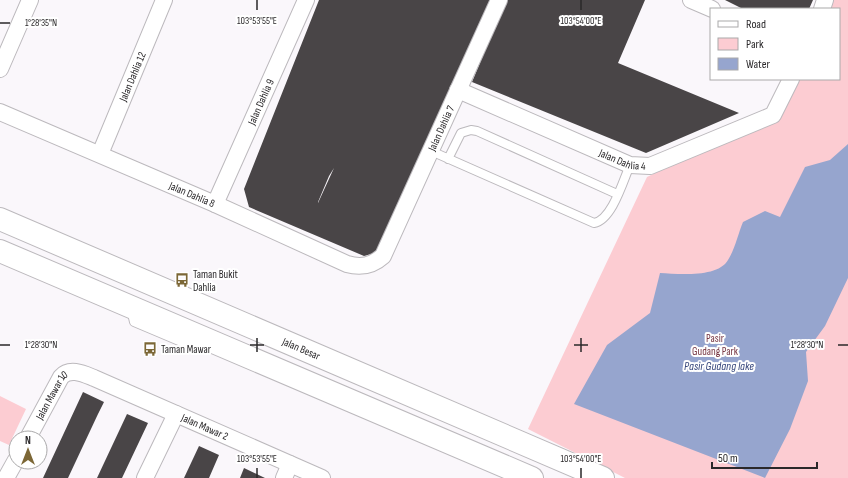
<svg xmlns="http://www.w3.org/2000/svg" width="848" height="478" viewBox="0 0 848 478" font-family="'Sofia Sans Condensed',sans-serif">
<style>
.green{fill:#fcccd2}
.water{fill:#96a5ce}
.building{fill:#494547;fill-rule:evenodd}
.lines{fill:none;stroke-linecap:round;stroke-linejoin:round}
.lane-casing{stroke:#bcb9bd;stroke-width:10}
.street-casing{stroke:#bcb9bd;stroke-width:18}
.primary-casing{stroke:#bcb9bd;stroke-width:24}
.lane{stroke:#fff;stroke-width:8}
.street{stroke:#fff;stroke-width:16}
.primary{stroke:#fff;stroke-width:22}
.ticks{fill:none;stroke:#2a282a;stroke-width:1.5}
.labels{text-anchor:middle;stroke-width:4;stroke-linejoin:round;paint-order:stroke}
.street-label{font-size:11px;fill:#2a282a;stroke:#fff}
.poi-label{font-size:11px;fill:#2a282a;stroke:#fff;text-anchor:start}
.park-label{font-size:11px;fill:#763541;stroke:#fff}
.water-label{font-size:12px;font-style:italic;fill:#35457b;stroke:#fff}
.ticks-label{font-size:10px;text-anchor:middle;fill:#2a282a;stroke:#fff;stroke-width:4;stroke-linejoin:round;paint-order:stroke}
</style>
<rect width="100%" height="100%" fill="#faf7fb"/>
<path class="green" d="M825 0H848V478H625L528 429 647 177 769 117 791 79H839V9H822Z
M0 396 26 409 9 445 0 441Z"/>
<path class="water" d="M848 144V278L825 326 806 352 808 381 790 429 765 478 574 404 607 345 650 313 660 273C678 274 718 278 728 260 735 249 738 234 743 222L765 211 780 217 805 167 830 160Z"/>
<path class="building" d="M319 0H490L379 252 364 256 249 207 244 189ZM334 168 318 203V202L329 176Z
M506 0H645L618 63 739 113 646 153 472 82Z
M725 0H813L809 9H743Z
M83 392 104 402 98 414 68 478H43Z
M127 414 148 423 122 478H97Z
M199 446 219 455 209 478H184Z
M244 468 265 478H240Z"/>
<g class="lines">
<defs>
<path id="lane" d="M431 151 594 223C612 220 623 181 630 165
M448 159 461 133 471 130 477 131 617 194
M131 309 134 322 198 349 209 345"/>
<g id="street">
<path d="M691 0 712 9"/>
<path d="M822 9 825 0"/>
<path d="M0 69 30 0"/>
<path id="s1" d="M458 90 630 165 650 166 773 115 791 79"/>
<path id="s2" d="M0 112 215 204 347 264C361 268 372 266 383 256L499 0"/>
<path id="s3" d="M100 154 164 0"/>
<path id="s4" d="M215 204 306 0"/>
<path id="s5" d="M28 438 61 377C70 367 84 374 94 378L322 478"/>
<path d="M6 478 16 460"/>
<path d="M145 478 176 414"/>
<path d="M284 478 290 464"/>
</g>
<g id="primary">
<path id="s6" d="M0 219 603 478"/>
<path d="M0 251 532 478"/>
</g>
</defs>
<use href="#lane" class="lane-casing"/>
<use href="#street" class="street-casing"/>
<use href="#primary" class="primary-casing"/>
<use href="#lane" class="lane"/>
<use href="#street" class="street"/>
<use href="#primary" class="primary"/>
</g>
<path class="ticks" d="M257 0V10M581 0V10M0 23H10M257 338V352M581 338V352M0 345H10M250 345H264M574 345H588M838 345H848M257 468V478M581 468V478"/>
<defs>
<symbol id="bus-bare" viewBox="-9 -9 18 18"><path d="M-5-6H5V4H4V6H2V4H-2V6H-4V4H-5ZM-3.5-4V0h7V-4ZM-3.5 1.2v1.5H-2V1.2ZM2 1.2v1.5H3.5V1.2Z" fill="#7c6736" stroke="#fff" stroke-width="2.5" paint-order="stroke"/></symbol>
</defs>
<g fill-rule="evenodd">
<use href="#bus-bare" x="172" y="270" width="20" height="20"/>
<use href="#bus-bare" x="140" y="339" width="20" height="20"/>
</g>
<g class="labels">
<g class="street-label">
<text dy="4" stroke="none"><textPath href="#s3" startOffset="84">Jalan Dahlia 12</textPath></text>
<text dy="4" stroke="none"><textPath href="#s4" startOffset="112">Jalan Dahlia 9</textPath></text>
<text dy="4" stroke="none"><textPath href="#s2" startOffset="558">Jalan Dahlia 7</textPath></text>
<text dy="4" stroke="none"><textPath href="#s1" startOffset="179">Jalan Dahlia 4</textPath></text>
<text dy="4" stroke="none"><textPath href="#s2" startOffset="209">Jalan Dahlia 8</textPath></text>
<text dy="4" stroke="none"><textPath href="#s6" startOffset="328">Jalan Besar</textPath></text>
<text dy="4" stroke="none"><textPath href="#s5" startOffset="49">Jalan Mawar 10</textPath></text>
<text dy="4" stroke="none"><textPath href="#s5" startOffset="226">Jalan Mawar 2</textPath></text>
</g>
<g class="poi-label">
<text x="193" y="278">Taman Bukit<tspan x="193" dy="13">Dahlia</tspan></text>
<text x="161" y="353">Taman Mawar</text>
</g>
<g class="park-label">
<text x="715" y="342">Pasir<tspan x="715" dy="13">Gudang Park</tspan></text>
</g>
<g class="water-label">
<text x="719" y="370">Pasir Gudang lake</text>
</g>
</g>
<g class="ticks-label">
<text x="257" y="24">103°53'55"E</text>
<text x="581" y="24">103°54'00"E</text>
<text x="41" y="26">1°28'35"N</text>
<text x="41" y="348">1°28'30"N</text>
<text x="807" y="348">1°28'30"N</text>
<text x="257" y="462">103°53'55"E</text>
<text x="581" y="462">103°54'00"E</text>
</g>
<rect x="710" y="8" width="130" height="72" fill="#ffffff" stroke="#aaa9aa"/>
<rect x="718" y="21" width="20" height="6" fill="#ffffff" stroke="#aaa9aa"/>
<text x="746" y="28" font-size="12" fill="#2a282a">Road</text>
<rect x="718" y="38" width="20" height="12" fill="#fcccd2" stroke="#aaa9aa"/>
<text x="746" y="48" font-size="12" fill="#2a282a">Park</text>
<rect x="718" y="58" width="20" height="12" fill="#96a5ce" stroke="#aaa9aa"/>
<text x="746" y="68" font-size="12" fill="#2a282a">Water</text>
<g transform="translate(28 450)"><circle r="19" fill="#ffffff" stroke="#aaa9aa"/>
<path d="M0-3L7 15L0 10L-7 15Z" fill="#7c6736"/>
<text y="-6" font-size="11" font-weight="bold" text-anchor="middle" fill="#2a282a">N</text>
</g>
<path d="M712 462v6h105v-6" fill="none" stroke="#2a282a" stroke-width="2"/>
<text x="718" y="462" font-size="12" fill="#2a282a" stroke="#ffffff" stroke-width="3" paint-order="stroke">50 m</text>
</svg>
